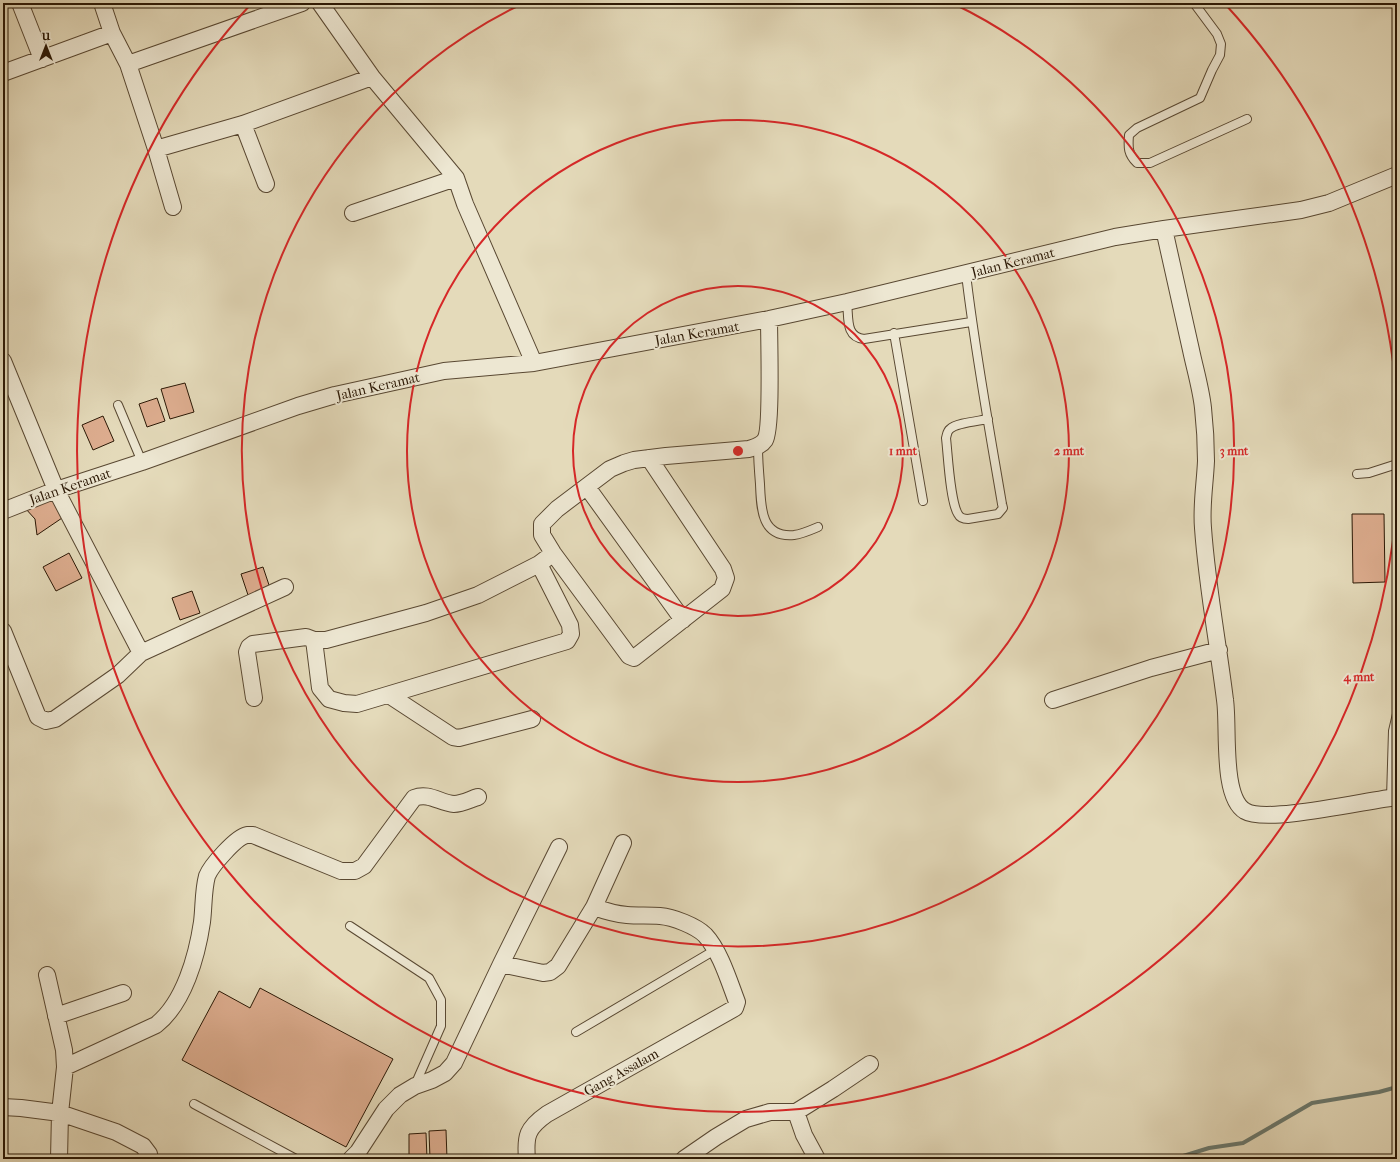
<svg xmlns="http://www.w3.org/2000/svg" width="1400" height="1162" viewBox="0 0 1400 1162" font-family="'IM FELL French Canon',serif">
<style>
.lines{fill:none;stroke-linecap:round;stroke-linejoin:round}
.stream{stroke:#6b796e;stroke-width:4}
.building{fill:#ddad8f;stroke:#2b1805}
.lane-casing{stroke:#594832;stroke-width:10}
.street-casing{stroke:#594832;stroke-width:18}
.lane{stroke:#ede7d2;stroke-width:8}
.street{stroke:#ede7d2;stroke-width:16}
.ring{fill:none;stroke:#d62828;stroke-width:2}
.labels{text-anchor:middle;stroke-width:4;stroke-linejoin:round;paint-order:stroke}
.street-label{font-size:14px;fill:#2b1805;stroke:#ede7d2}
.centre{fill:#d62828;stroke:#ede7d2;stroke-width:2}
.ring-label{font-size:12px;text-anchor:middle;font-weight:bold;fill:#d62828;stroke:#ede7d2;stroke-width:4;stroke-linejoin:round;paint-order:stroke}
</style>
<rect width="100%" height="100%" fill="#e4daba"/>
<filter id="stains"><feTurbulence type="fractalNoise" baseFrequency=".005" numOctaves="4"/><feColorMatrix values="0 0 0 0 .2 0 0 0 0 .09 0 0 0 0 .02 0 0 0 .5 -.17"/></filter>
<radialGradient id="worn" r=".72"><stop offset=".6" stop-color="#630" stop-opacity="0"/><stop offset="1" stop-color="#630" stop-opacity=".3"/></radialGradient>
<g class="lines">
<path class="stream" d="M1179 1159 1180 1157 1209 1148 1243 1143 1312 1103 1379 1092 1397 1087"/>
</g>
<path class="building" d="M185 383 194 412 170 419 161 389Z
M157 398 165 421 147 427 139 404Z
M103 416 114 441 93 450 82 425Z
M55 497 65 516 37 535 35 519 25 508Z
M1352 514H1384L1385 582 1353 583Z
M69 553 82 578 56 591 43 567Z
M263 567 270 588 248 595 241 574Z
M192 591 200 613 180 620 172 598Z
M260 988 393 1059 346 1147 182 1060 219 991 250 1008Z
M446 1130 447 1159H430L429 1131Z
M426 1133 427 1159H409V1134Z"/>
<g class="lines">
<defs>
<path id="lane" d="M1194 3 1217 34 1221 44 1220 55 1212 70 1200 98 1137 128 1129 135C1128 148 1128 154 1137 163H1150L1247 119
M966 274C975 351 989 427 1002 504L1003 508 998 514 968 519C964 519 960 518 958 514 950 501 948 455 946 438 947 435 947 431 950 429 956 423 979 421 988 419
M847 302C849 318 845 337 864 339L971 322
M894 333 923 501
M118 405 142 462
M758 447C758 459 759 472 760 484 761 508 761 538 794 535 802 534 811 530 818 527
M1357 474 1369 473 1397 464
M1391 798 1393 731 1397 714
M350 926 429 978 441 1000V1026L415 1085
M576 1032 715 950
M194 1104 296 1159"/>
<path id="street" d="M20 3 42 59
M102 3 112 33 128 64 156 149 173 207
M320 3 372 77 456 178 465 204 534 363
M128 64 302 3
M3 73 112 33
M243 124 266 184
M156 149 243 124 372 77
M353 213 456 178
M1164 229C1173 269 1182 309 1191 350 1195 369 1201 389 1203 408 1205 426 1206 444 1206 461 1205 484 1201 506 1203 528 1207 586 1218 643 1225 700 1229 726 1221 797 1245 811 1266 824 1368 800 1397 797
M3 361 56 490 141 653
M649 458 723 569 726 578 722 589 634 658 629 656 553 553 542 535V524L557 509 610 469 624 463 634 460 666 456 749 449C755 447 761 446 765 440 772 429 769 339 769 319
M587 487 683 620
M3 511 56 490 142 462 298 406 335 395 444 371 534 363 769 319 847 302 1115 237 1164 229 1301 210 1329 203 1397 175
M3 631 38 717 46 721 55 719 118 675 141 653 285 587
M314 640 320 688 329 699 344 703 357 704 567 641 571 634 570 625 539 564
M389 695 453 737 459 738 532 719
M254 698 247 652 249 647 253 644 306 637 314 640H326L426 613 478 595 539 564 547 558
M1053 700 1151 668 1219 650
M501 964 543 973 550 972 558 966 594 907 623 843
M47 975 64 1050 65 1067 60 1113 59 1159
M56 1016 123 993
M65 1067 156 1025C184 1003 197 956 202 922 204 906 203 891 207 876 211 866 236 837 247 835 249 835 251 835 253 835L341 871H355L364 866 414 798C429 792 440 803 454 804 462 804 471 799 478 797
M3 1107 21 1108 60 1113 116 1132 143 1146 149 1154 150 1159
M796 1112 804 1135 817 1159
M351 1159 358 1152 386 1109 400 1095 415 1086 432 1080 445 1073 454 1063 501 964 559 847
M527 1159C525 1136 527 1128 547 1114L735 1008 737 1002C729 981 720 951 705 935 696 926 673 917 660 916 649 915 638 916 627 915 615 914 605 911 594 907
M684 1159 716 1137 746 1119 770 1112H796L833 1089 870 1064"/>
</defs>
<use href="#lane" class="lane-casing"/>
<use href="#street" class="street-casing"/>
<use href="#lane" class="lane"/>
<use href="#street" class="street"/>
</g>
<g class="ring">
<circle cx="738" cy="451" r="165"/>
<circle cx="738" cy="451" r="331"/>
<path d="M952 3A496 496 0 1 1 524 3"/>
<path d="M1397 503A661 661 0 1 1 251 4M1225 4A661 661 0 0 1 1397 399"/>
</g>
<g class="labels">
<g class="street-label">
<text transform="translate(1013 262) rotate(-14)" y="5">Jalan Keramat</text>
<text transform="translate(697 333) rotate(-10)" y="5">Jalan Keramat</text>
<text transform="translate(378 386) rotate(-13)" y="5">Jalan Keramat</text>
<text transform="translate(70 486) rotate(-19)" y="5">Jalan Keramat</text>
<text transform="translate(621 1072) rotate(-29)" y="5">Gang Assalam</text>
</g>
</g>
<circle cx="738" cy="451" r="6" class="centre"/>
<g class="ring-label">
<text x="903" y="455">1 mnt</text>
<text x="1069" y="455">2 mnt</text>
<text x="1234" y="455">3 mnt</text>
<text x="1359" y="681">4 mnt</text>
</g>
<rect width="1400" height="1162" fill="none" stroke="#e4daba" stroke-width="16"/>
<rect x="4" y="4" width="1392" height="1154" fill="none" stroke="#2b1805" stroke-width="2"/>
<rect x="8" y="8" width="1384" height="1146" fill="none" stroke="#2b1805"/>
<g transform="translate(46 46)" stroke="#ede7d2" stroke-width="3" paint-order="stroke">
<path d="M0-3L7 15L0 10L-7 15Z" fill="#2b1805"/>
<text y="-6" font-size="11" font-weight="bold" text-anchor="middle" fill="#2b1805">U</text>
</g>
<rect width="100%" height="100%" filter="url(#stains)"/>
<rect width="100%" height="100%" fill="url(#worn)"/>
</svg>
